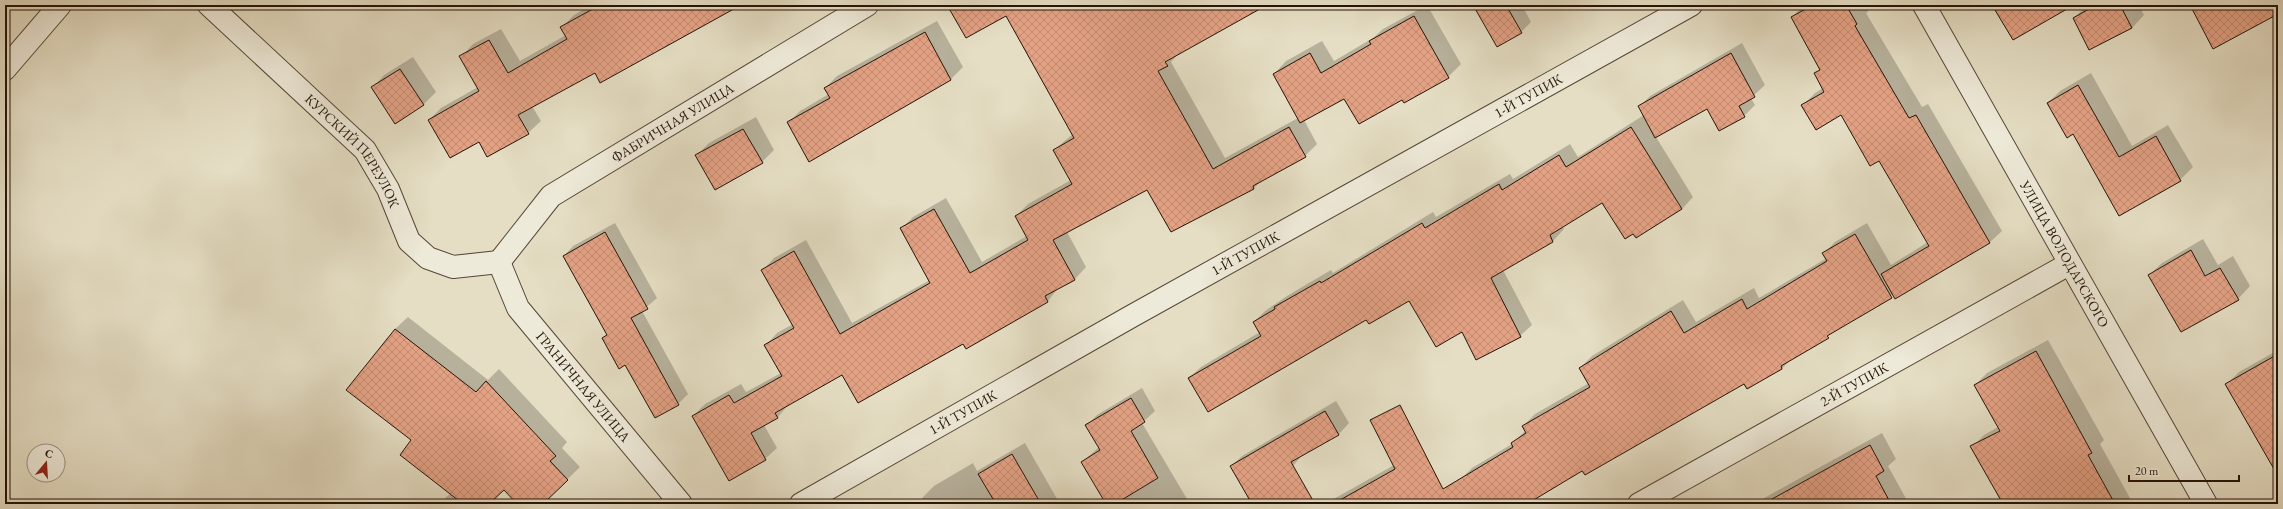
<svg xmlns="http://www.w3.org/2000/svg" width="2283" height="509" viewBox="0 0 2283 509" font-family="'EB Garamond',serif">
<style>
.shadow{fill:#0003}
.building{fill:url(#building-cross-hatch);stroke:#251307}
.lines{fill:none;stroke-linecap:round;stroke-linejoin:round}
.minor-casing{stroke:#554636;stroke-width:24}
.minor{stroke:#eeead9;stroke-width:22}
.labels{text-anchor:middle;stroke-width:3;stroke-linejoin:round;paint-order:stroke}
.street-label{font-size:14px;fill:#251307;stroke:#eeead9}
</style>
<defs>
<pattern id="building-cross-hatch" width="8" height="8" patternUnits="userSpaceOnUse"><rect width="8" height="8" fill="#e4a285"/><path d="M0 0l8 8M0 8l8-8" fill="none" stroke="#c38b71"/></pattern>
</defs>
<rect width="100%" height="100%" fill="#e5dec4"/>
<filter id="stains"><feTurbulence type="fractalNoise" baseFrequency=".005" numOctaves="4"/><feColorMatrix values="0 0 0 0 .2 0 0 0 0 .09 0 0 0 0 .02 0 0 0 .5 -.17"/></filter>
<radialGradient id="worn" r=".72"><stop offset=".6" stop-color="#630" stop-opacity="0"/><stop offset="1" stop-color="#630" stop-opacity=".3"/></radialGradient>
<path class="shadow" d="M591 5H739L595 71 532 106 541 121 528 133 480 141 429 120 441 108 478 87 461 57 473 44 501 29 520 61 566 35 562 27 574 15Z
M1001 5H1263L1179 53 1171 62 1225 158 1298 118 1274 74 1286 61 1322 41 1334 61 1373 38 1383 29 1427 5 1461 64 1448 77 1402 99 1345 97 1304 120 1317 144 1305 156 1261 181 1254 188 1172 231 1148 189 1067 232 1086 267 1075 279 1058 288 1048 301 966 347 964 343 842 374 789 404 778 417 764 425 777 448 765 459 693 416 705 404 741 384 746 392 781 373 766 345 777 333 793 324 763 270 774 258 806 240 852 323 930 280 901 229 913 217 946 198 982 262 1027 236 1016 216 1028 204 1071 180 1054 150 1073 134Z
M1448 5H1461L1451 10Z
M1475 5H1522L1531 22 1521 32Z
M1804 5H1865L1868 12 1866 13 1922 107 1928 104 2002 231 1990 242 1895 297 1894 294 1792 358 1782 369 1748 388 1744 382 1582 469 1526 504H1475L1460 480 1472 468 1512 444 1526 430 1523 426 1535 414 1589 383 1580 368 1592 356 1683 300 1696 322 1754 288 1759 298 1827 258 1824 253 1835 242 1867 223 1891 265 1928 242 1879 159 1841 114 1803 105 1815 93 1823 88 1815 74 1820 69 1792 17Z
M2087 5H2139L2144 15 2132 28 2090 49 2074 18Z
M937 21 963 67 951 79 809 160 788 123 800 111 829 94 825 88 837 76Z
M1742 43 1765 85 1751 98 1755 105 1744 116 1707 108 1656 137 1693 197 1682 209 1603 201 1562 226 1564 229 1553 241 1503 270 1532 325 1520 336 1462 330 1409 299 1367 319 1189 378 1201 367 1260 332 1254 322 1265 311 1287 296 1331 270 1333 273 1433 212 1436 217 1510 174 1513 179 1570 144 1578 157 1644 115 1639 107 1650 96Z
M413 57 436 92 424 104 395 123 372 88 384 75Z
M2091 73 2132 146 2168 125 2193 167 2180 180 2120 214 2073 133 2048 103 2060 91Z
M756 117 774 150 762 162 697 155 709 143Z
M615 223 657 298 642 311 688 394 678 404 625 364 603 338 607 334 564 256 573 246Z
M2203 239 2218 265 2233 256 2250 286 2238 299 2149 275 2162 263Z
M408 317 488 380 499 369 567 442 562 448 580 467 542 504H518L504 489 488 504H451L445 498 451 493 412 440 395 329Z
M2048 340 2104 440 2100 444 2130 498 2126 504H2004L1972 447 1984 435 1998 427 1975 385 1987 373Z
M2278 350V474L2227 384 2239 372Z
M1142 388 1155 411 1142 423 1190 504H1123L1121 499 1113 504H1107L1082 462 1099 447 1087 425 1097 415Z
M1336 401 1349 423 1339 434 1303 454 1293 466H1231L1242 456Z
M1882 433 1896 459 1888 466 1909 504H1753Z
M1025 443 1060 504H917L924 500 922 498 934 486 973 463 977 471Z
M1405 459 1431 504H1327L1330 501Z"/>
<path class="building" d="M600 5H741L600 83 595 73 518 115 529 134 487 157 479 142 450 158 428 120 479 91 459 56 489 40 508 73 567 39 560 27Z
M947 5H1267L1165 62 1168 66 1158 71 1213 169 1289 127 1306 157 1253 186 1254 189 1171 232 1147 190 1053 240 1075 280 1045 296 1048 302 966 349 963 344 858 403 842 375 775 413 778 418 751 433 766 460 729 481 692 416 729 395 734 403 782 376 764 345 794 328 761 270 794 251 840 334 930 283 900 228 934 209 970 273 1028 240 1015 216 1072 184 1053 150 1074 138 1006 16 966 38Z
M1473 5H1506L1522 33 1497 47Z
M1813 5H1846L1857 24 1855 26 1909 118 1916 115 1990 243 1895 299 1881 274 1929 246 1879 161 1870 166 1841 115 1816 130 1801 105 1824 92 1814 73 1820 70 1791 17Z
M1992 5H2074L2013 40Z
M2096 5H2120L2132 28 2089 50 2073 18Z
M2190 5H2278V14L2213 49Z
M1414 16 1449 78 1404 103 1402 100 1359 124 1344 99 1300 123 1273 74 1310 53 1321 73 1371 44 1369 41Z
M925 32 951 80 809 162 787 122 830 98 824 88Z
M1731 53 1755 97 1739 106 1745 117 1719 131 1707 109 1655 138 1638 106Z
M400 69 424 105 395 124 371 87Z
M2078 85 2119 157 2156 136 2181 181 2119 216 2073 134 2067 138 2047 103Z
M1631 127 1682 209 1636 238 1633 234 1625 239 1602 203 1550 235 1553 242 1491 278 1521 337 1476 360 1462 332 1436 347 1409 301 1369 324 1366 320 1208 412 1188 378 1261 336 1253 322 1275 309 1274 307 1320 281 1321 283 1422 223 1425 228 1499 184 1502 190 1559 155 1566 167Z
M743 129 763 163 715 190 695 155Z
M605 232 648 309 631 318 679 405 655 418 625 365 619 369 602 338 607 335 563 256Z
M1855 234 1892 298 1827 336 1829 338 1781 366 1782 369 1747 389 1744 384 1585 475 1582 471 1527 504H1333L1395 469 1370 420 1400 405 1443 489 1513 447 1511 443 1526 433 1522 426 1590 387 1579 368 1671 311 1684 333 1742 299 1747 309 1827 261 1822 253Z
M2191 250 2205 276 2220 268 2239 300 2181 332 2148 275Z
M395 329 476 392 486 381 556 456 550 461 568 480 543 504H517L504 490 489 504H463L400 455 411 440 346 390Z
M2036 351 2092 453 2088 455 2115 504H2003L1970 446 2000 431 1974 385Z
M2278 354V476L2225 384Z
M1131 398 1145 422 1131 431 1158 478 1115 504H1106L1081 462 1100 450 1085 425Z
M1325 411 1339 435 1291 462 1315 504H1252L1230 466Z
M1870 445 1884 471 1876 476 1891 504H1763Z
M1012 454 1041 504H996L978 474Z"/>
<g class="lines">
<defs>
<g id="minor">
<path id="s1" d="M209 5 365 150 388 189 409 241 428 258 453 267 499 262"/>
<path id="s2" d="M1924 5 2206 504"/>
<path d="M5 69 60 5"/>
<path id="s3" d="M499 262 551 196 867 5"/>
<path id="s4" d="M499 262 518 308 681 504"/>
<path id="s5" d="M801 504 1132 316 1691 5"/>
<path id="s6" d="M1639 504 2069 264"/>
</g>
</defs>
<use href="#minor" class="minor-casing"/>
<use href="#minor" class="minor"/>
</g>
<g class="labels">
<g class="street-label">
<text dy="5" stroke="none"><textPath href="#s5" startOffset="834">1-Й ТУПИК</textPath></text>
<text dy="5" stroke="none"><textPath href="#s3" startOffset="226">ФАБРИЧНАЯ УЛИЦА</textPath></text>
<text dy="5" stroke="none"><textPath href="#s1" startOffset="206">КУРСКИЙ ПЕРЕУЛОК</textPath></text>
<text dy="5" stroke="none"><textPath href="#s5" startOffset="510">1-Й ТУПИК</textPath></text>
<text dy="5" stroke="none"><textPath href="#s2" startOffset="286">УЛИЦА ВОЛОДАРСКОГО</textPath></text>
<text dy="5" stroke="none"><textPath href="#s6" startOffset="246">2-Й ТУПИК</textPath></text>
<text dy="5" stroke="none"><textPath href="#s4" startOffset="152">ГРАНИЧНАЯ УЛИЦА</textPath></text>
<text dy="5" stroke="none"><textPath href="#s5" startOffset="186">1-Й ТУПИК</textPath></text>
</g>
</g>
<rect width="2283" height="509" fill="none" stroke="#e5dec4" stroke-width="20"/>
<rect x="6" y="6" width="2271" height="497" fill="none" stroke="#251307" stroke-width="2"/>
<rect x="10" y="10" width="2263" height="489" fill="none" stroke="#251307"/>
<g transform="translate(46 463) rotate(18)"><circle r="19" fill="#eeead9" stroke="#9e9485"/>
<path d="M0-3L7 15L0 10L-7 15Z" fill="#8f2418"/>
<text y="-6" font-size="11" font-weight="bold" text-anchor="middle" fill="#251307">С</text>
</g>
<path d="M2129 475v6h110v-6" fill="none" stroke="#251307" stroke-width="2"/>
<text x="2135" y="475" font-size="12" fill="#251307" stroke="#eeead9" stroke-width="3" paint-order="stroke">20 m</text>
<rect width="100%" height="100%" filter="url(#stains)"/>
<rect width="100%" height="100%" fill="url(#worn)"/>
</svg>
